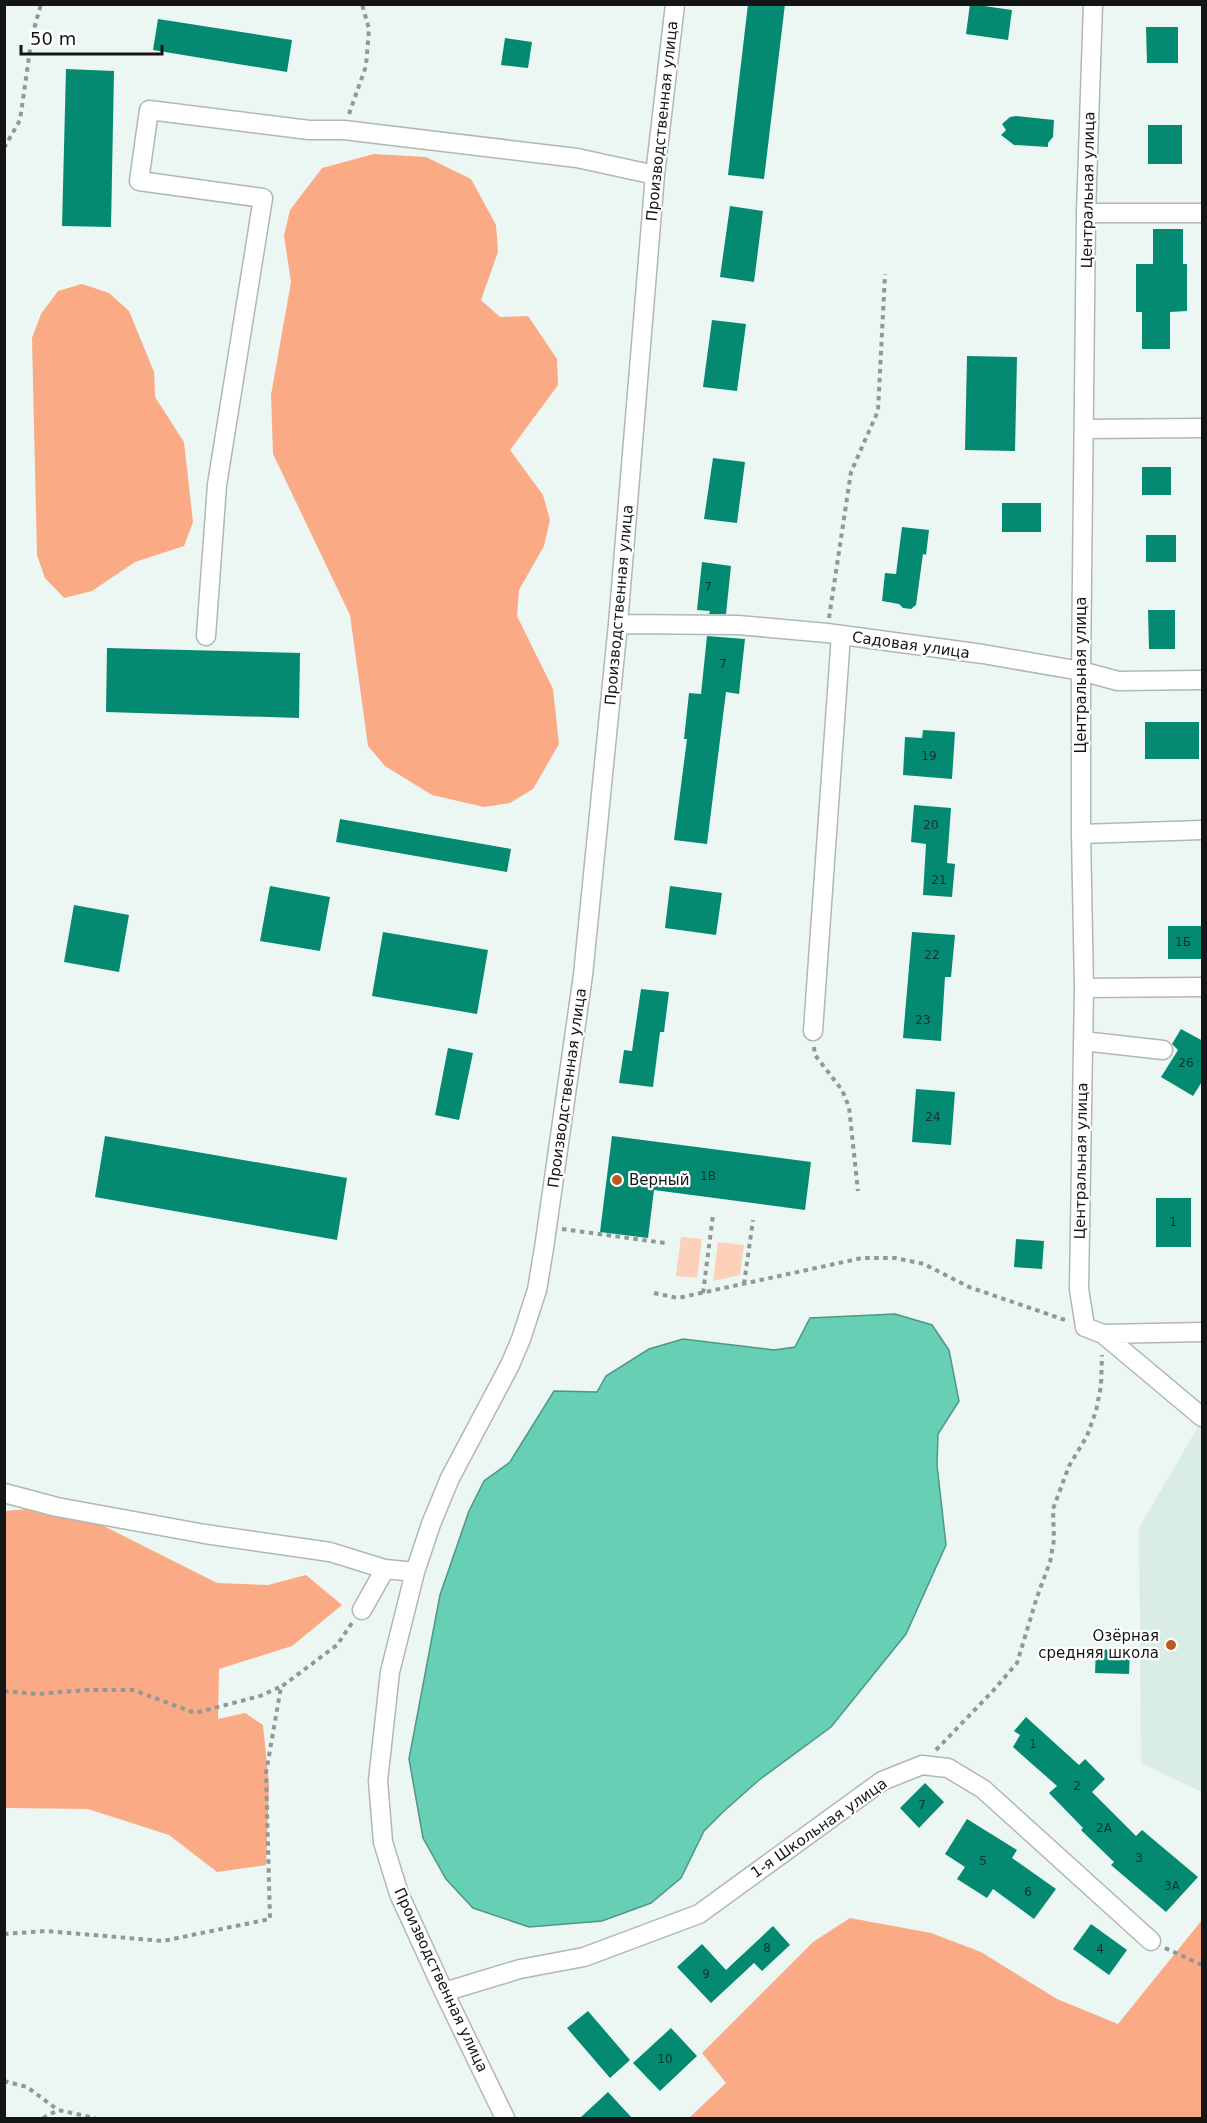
<svg xmlns="http://www.w3.org/2000/svg" width="1207" height="2123" viewBox="0 0 1207 2123" font-family="'DejaVu Sans',sans-serif">
<style>
.built{fill:#daece6}
.green{fill:#fdd0ba}
.forest{fill:#faab85}
.water{fill:#66cfb4;stroke:#4d9884;stroke-width:1.5}
.building{fill:#058a72}
.lines{fill:none;stroke-linecap:round;stroke-linejoin:round}
.minor-casing{stroke:#afb8b5;stroke-width:21}
.path{stroke:#919896;stroke-width:4;stroke-dasharray:4.5 4.5;stroke-linecap:butt}
.minor{stroke:#fff;stroke-width:18}
.poi-dot{fill:#bd5921;stroke:#fff;stroke-width:2}
.labels{text-anchor:middle;stroke-width:4.5;stroke-linejoin:round;paint-order:stroke}
.number-label{font-size:12px;fill:#10332c}
.street-label{font-size:15px;fill:#131615;stroke:#fff}
.poi-label{font-size:15px;fill:#131615;stroke:#fff;text-anchor:start}
</style>
<rect width="100%" height="100%" fill="#ecf6f3"/>
<path class="built" d="M1202 1420V1792L1141 1763 1139 1528Z"/>
<path class="green" d="M681 1237 702 1239 697 1278 676 1276Z
M718 1242 744 1245 740 1275 713 1281Z"/>
<path class="forest" d="M374 154 426 157 471 179 496 225 498 252 481 300 500 317 528 316 557 359 558 385 510 450 543 495 550 520 544 546 519 590 517 616 553 689 559 744 533 789 510 803 484 807 432 795 385 766 368 746 350 615 273 454 271 395 291 282 284 236 290 210 322 168Z
M82 284 109 293 129 311 154 372 155 397 184 442 193 522 184 546 135 562 92 591 64 598 45 578 37 555 32 338 41 314 58 291Z
M64 1506 217 1583 268 1585 306 1575 342 1605 292 1646 219 1669 218 1719 245 1713 263 1725 269 1784 266 1865 217 1872 169 1835 88 1809 5 1808V1511Z
M850 1918 931 1933 981 1952 1057 1999 1118 2024 1202 1920V2118H689L726 2083 702 2053 813 1942Z"/>
<path class="water" d="M895 1314 932 1325 949 1350 959 1401 938 1434 937 1465 946 1545 906 1634 831 1727 759 1780 723 1812 704 1831 681 1878 651 1903 602 1921 529 1927 473 1908 446 1879 423 1838 409 1759 440 1595 469 1511 484 1481 510 1462 554 1391 597 1392 606 1376 649 1349 683 1339 774 1350 795 1347 810 1318Z"/>
<path class="building" d="M748 4H785L764 179 728 175Z
M970 4 1012 10 1008 40 966 34Z
M158 19 292 40 287 72 153 50Z
M1146 27H1178V63H1147Z
M505 38 532 42 528 68 501 65Z
M66 69 114 71 111 227 62 226Z
M1016 116 1054 120 1053 137 1048 143V147L1014 145 1001 135 1006 130 1002 124 1010 117Z
M1148 125H1182V164H1148Z
M730 206 763 211 754 282 720 277Z
M1153 229H1183V264H1187V311L1170 312V349H1142V312H1136V264H1153Z
M712 320 746 324 737 391 703 387Z
M967 356 1017 357 1015 451 965 450Z
M713 458 745 462 737 523 704 519Z
M1142 467H1171V495H1142Z
M1002 503H1041V532H1002Z
M902 527 929 530 926 555 923 554 916 605 911 609 903 608 899 604 882 601 885 573 896 574Z
M1146 535H1176V562H1146Z
M702 562 731 566 726 614H709L710 611 697 610Z
M1148 610H1175V649H1149Z
M707 636 745 639 739 694 726 692 707 844 674 840 687 739H684L689 693 701 694Z
M107 648 300 653 299 718 106 712Z
M1145 722H1199V759H1145Z
M923 730 955 732 952 779 903 775 905 737 922 738Z
M914 805 951 808 947 863 955 864 952 897 923 895 926 844 911 842Z
M340 819 511 849 507 872 336 842Z
M270 886 330 897 320 951 260 941Z
M670 886 722 893 716 935 665 928Z
M74 905 129 915 119 972 64 962Z
M1168 926H1203L1202 959H1168Z
M383 932 488 950 477 1014 372 996Z
M912 932 955 935 951 977H945L941 1041 903 1038Z
M641 989 669 992 664 1032H660L653 1087 619 1083 624 1050 632 1051Z
M1181 1029 1203 1041V1080L1193 1096 1161 1077 1178 1050 1172 1044Z
M448 1048 473 1053 459 1120 435 1115Z
M916 1089 955 1092 951 1145 912 1142Z
M105 1136 347 1178 337 1240 95 1197Z
M612 1136 811 1162 805 1210 654 1190 648 1238 600 1232Z
M1156 1198H1191V1247H1156Z
M1016 1239 1044 1241 1042 1269 1014 1267Z
M1096 1649 1130 1651 1129 1674 1095 1673Z
M1026 1717 1079 1765 1085 1759 1105 1779 1092 1792 1136 1836 1142 1830 1198 1877 1166 1912 1111 1865 1114 1862 1081 1830 1083 1828 1049 1793 1057 1786 1013 1747 1020 1735 1014 1731Z
M925 1783 944 1802 919 1828 900 1808Z
M967 1819 1017 1850 1012 1858 1056 1889 1034 1919 993 1889 987 1898 957 1879 965 1867 945 1854Z
M1091 1924 1127 1950 1109 1975 1073 1949Z
M773 1926 790 1945 762 1971 754 1963 711 2003 677 1967 702 1944 726 1970Z
M588 2011 630 2060 610 2078 567 2028Z
M671 2028 697 2056 660 2091 633 2063Z
M608 2092 632 2118H580Z"/>
<g class="lines">
<defs>
<path id="minor" d="M1093 4 1086 213 1081 671V834L1084 988 1079 1289 1085 1327 1103 1334 1202 1417
M1086 213H1202
M1084 429 1202 428
M618 624 738 625 827 633 983 654 1081 671 1118 681 1202 680
M206 636 217 485 263 198 139 181 149 110 309 130H344L577 158 655 175
M1081 834 1202 830
M1084 988 1202 987
M813 1031 841 635
M1083 1041 1163 1050
M1103 1334 1202 1332
M4 1493 57 1507 205 1534 330 1552 385 1569
M362 1610 385 1569 415 1572
M444 1992 520 1969 584 1957 699 1914 882 1781 922 1765 948 1768 983 1789 1151 1941
M505 2118 444 1992 399 1894 383 1842 378 1781 390 1672 415 1572 431 1524 450 1478 510 1365 521 1339 537 1290 544 1248 583 975 618 624 655 175 675 4"/>
</defs>
<use href="#minor" class="minor-casing"/>
<path class="path" d="M349 114 366 66 369 29 362 4
M4 148 20 120 32 36 41 4
M829 618 851 472 878 411 885 274
M814 1047 815 1055 842 1090 849 1107 858 1191
M562 1229 665 1243
M744 1284 753 1220
M654 1293 678 1298 862 1258H895L924 1264 969 1287 1068 1321
M703 1293 713 1215
M4 1691 37 1694 87 1690H133L195 1713 260 1696 280 1687
M936 1750 992 1692 1017 1663 1037 1597 1050 1562 1054 1540 1053 1509 1069 1466 1087 1436 1096 1411 1101 1386 1102 1355
M4 1934 46 1931 163 1941 270 1919 266 1773 281 1687 337 1645 352 1623
M1165 1948 1202 1965
M4 2081 27 2087 58 2110
M43 2118 58 2110 95 2118"/>
<use href="#minor" class="minor"/>
</g>
<g class="poi-dot">
<circle cx="617" cy="1180" r="6"/>
<circle cx="1171" cy="1645" r="6"/>
</g>
<g class="labels">
<g class="number-label">
<text x="708" y="591">7</text>
<text x="723" y="668">7</text>
<text x="929" y="760">19</text>
<text x="931" y="829">20</text>
<text x="939" y="884">21</text>
<text x="1183" y="946">1Б</text>
<text x="932" y="959">22</text>
<text x="923" y="1024">23</text>
<text x="1186" y="1067">26</text>
<text x="933" y="1121">24</text>
<text x="708" y="1180">1В</text>
<text x="1173" y="1226">1</text>
<text x="1033" y="1748">1</text>
<text x="1077" y="1790">2</text>
<text x="922" y="1809">7</text>
<text x="1104" y="1832">2А</text>
<text x="1139" y="1862">3</text>
<text x="983" y="1865">5</text>
<text x="1172" y="1890">3А</text>
<text x="1028" y="1896">6</text>
<text x="767" y="1952">8</text>
<text x="1100" y="1953">4</text>
<text x="706" y="1978">9</text>
<text x="665" y="2063">10</text>
</g>
<g class="street-label">
<text transform="translate(662 121) rotate(-84)" y="5">Производственная улица</text>
<text transform="translate(1088 190) rotate(-89)" y="5">Центральная улица</text>
<text transform="translate(619 605) rotate(-85)" y="5">Производственная улица</text>
<text transform="translate(911 645) rotate(8)" y="5">Садовая улица</text>
<text transform="translate(1081 675) rotate(-90)" y="5">Центральная улица</text>
<text transform="translate(567 1088) rotate(-82)" y="5">Производственная улица</text>
<text transform="translate(1081 1161) rotate(-89)" y="5">Центральная улица</text>
<text transform="translate(819 1828) rotate(-35)" y="5">1-я Школьная улица</text>
<text transform="translate(441 1980) rotate(65)" y="5">Производственная улица</text>
</g>
<g class="poi-label">
<text x="629" y="1185">Верный</text>
<text x="1159" y="1641" text-anchor="end">Озёрная<tspan x="1159" dy="17">средняя школа</tspan></text>
</g>
</g>
<rect width="1207" height="2123" fill="none" stroke="#131615" stroke-width="12"/>
<path d="M21 45v9h141v-9" fill="none" stroke="#131615" stroke-width="3"/>
<text x="30" y="45" font-size="18" fill="#131615" stroke="#ffffff" stroke-width="4.5" paint-order="stroke">50 m</text>
</svg>
